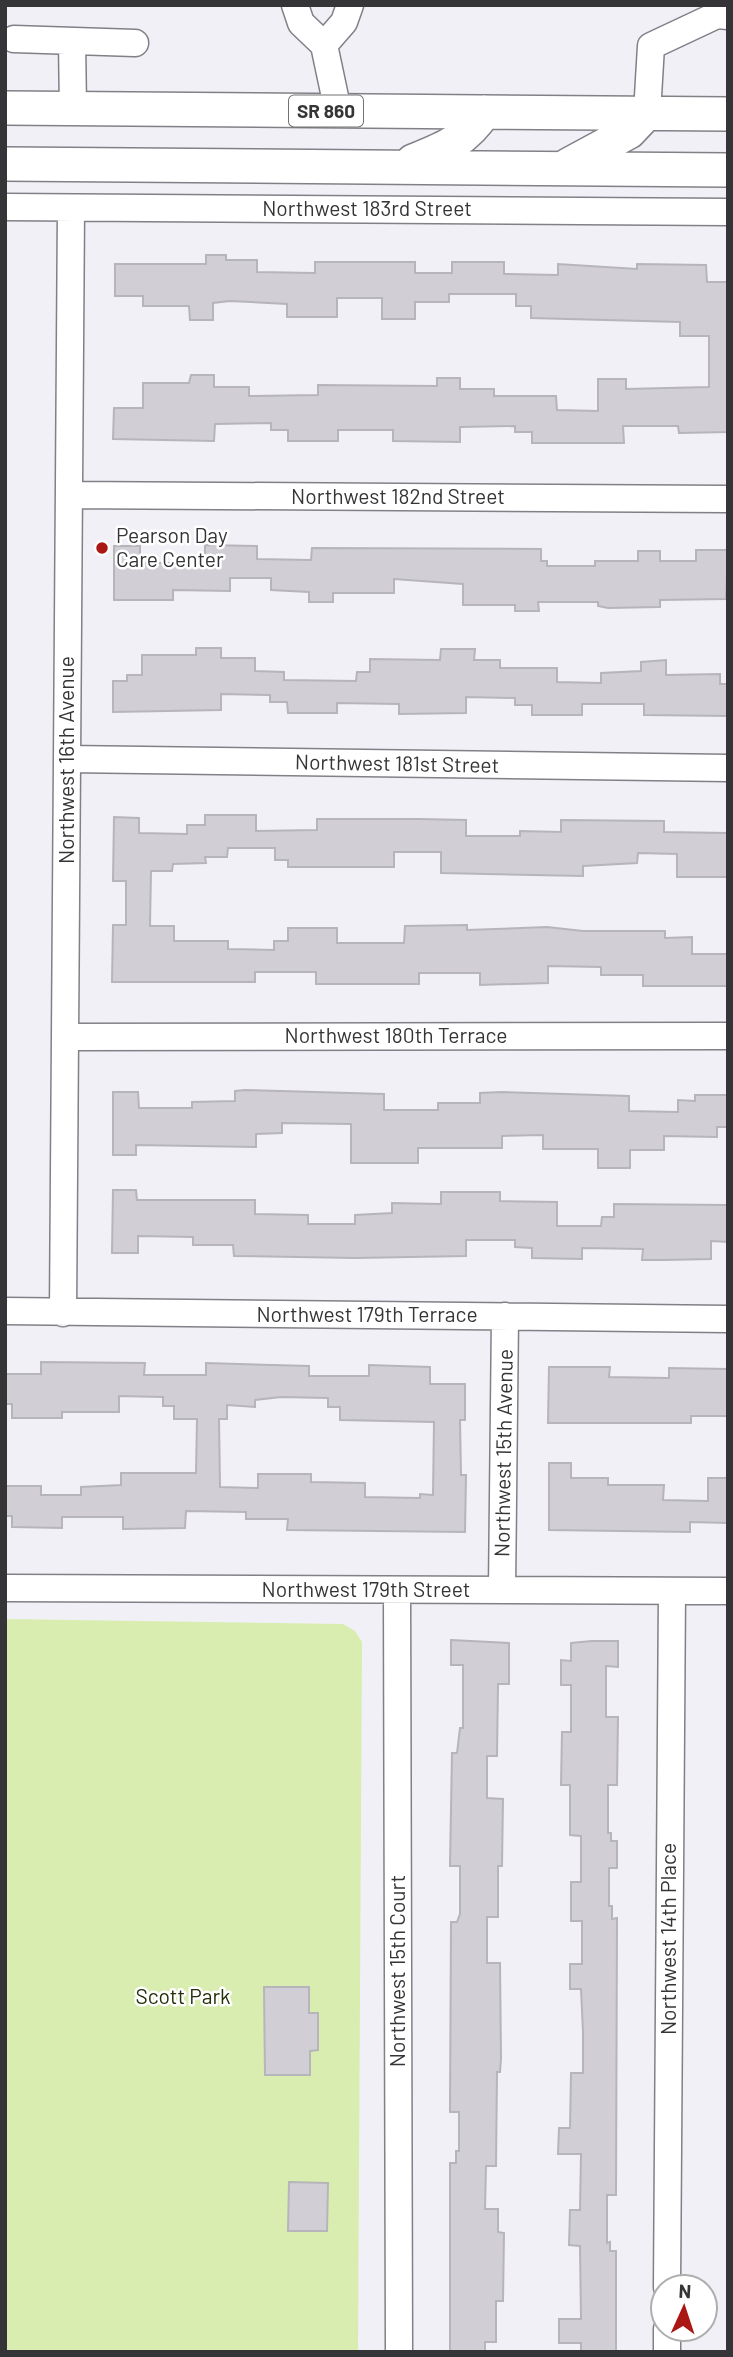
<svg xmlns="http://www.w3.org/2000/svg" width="733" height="2357" viewBox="0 0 733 2357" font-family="Barlow,sans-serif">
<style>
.green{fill:#d8edaf}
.building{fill:#d1cfd5;stroke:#b6b5ba;stroke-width:2;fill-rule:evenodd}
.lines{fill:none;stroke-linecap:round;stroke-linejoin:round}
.minor-casing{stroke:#818086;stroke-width:29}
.major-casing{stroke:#818086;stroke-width:36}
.minor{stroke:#fff;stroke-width:26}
.major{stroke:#fff;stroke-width:33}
.poi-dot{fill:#aa1715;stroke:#fff;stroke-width:2.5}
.labels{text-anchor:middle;stroke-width:5;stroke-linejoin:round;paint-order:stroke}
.shield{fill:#fff;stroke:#727172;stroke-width:2}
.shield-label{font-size:19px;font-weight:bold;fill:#353436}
.street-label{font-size:21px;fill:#353436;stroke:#fff}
.poi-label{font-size:21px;fill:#353436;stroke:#fff;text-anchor:start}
.park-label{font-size:21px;fill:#242f07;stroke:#fff}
</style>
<rect width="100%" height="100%" fill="#f1f0f6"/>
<path class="green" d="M5 1619 343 1624 355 1631 362 1642 358 2352H5Z"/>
<path class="building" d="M206 255H226V260H257V272L315 273V262H415V273H452V262H504V274L558 275V264L637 269V264L706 265 707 282H728V432L679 433 678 426H623L624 443H532V432H515V426L460 427V442L393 441V430H338V441H288V430H271V423L215 424 214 441 113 439 114 408H143V383H189L191 375H214V387H249V396L318 395V385L437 386V378H460V389H494V396H556L557 410 598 411V379H626V389L709 387V336H680V322L531 318V306H516V294H449V302H415V319H382V298H337V317H287V304L230 301 213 303V320H190L189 306H143V296H115V264H206Z
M205 545 257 546V559L311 560 312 548 541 549V561H547V566H595V561H638V551H660V561H696V550H728L726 599 660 600V607L608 608 598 606V602H538L539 611H515V605H463V584L394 579V593H333V602H309V592L271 590V578H230V591L173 590V600H114V546H140V563H188V556H205Z
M196 648H221V658H255V671L284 672V680L356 681 357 672H370V659L440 660 441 649H475L474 660H500V668H557V682L601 683V673L641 671V662L666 660V675L720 674V684H728V716L644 715V704H582V715H532V705H515V698L466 697V713L399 714V704L337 703V713H288L287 702H270V695L221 694V710L113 712V681H127V675H142V655H196Z
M205 815H256V831L317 830V819H419L466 820V836H520V831L561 832V820L664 821V832L728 833V877H677V854L638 853 637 863 583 866V876L533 875 441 873V852H394V867H288V860H275V848H228L227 857H205L206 863 173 864 172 871H151L150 926H174V941H228V949L274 950V941H288V928H337V943H404L405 926 467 925V930L547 927 583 931H665V938L692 937V954H728V986H643V975H601V967L548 966V983L480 985V973H419V984H316V972H255V982H112L113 925H126V881H113L114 817 139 818V833L187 834V825H205Z
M245 1090 384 1094V1110H438V1103H480V1093L502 1092 629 1096V1111L678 1112V1100L695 1101V1095H728V1127H717V1137L664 1136V1150H630V1168H598V1149H543V1135L502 1136V1148H418V1163H351V1124L282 1123V1133L256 1134V1147L136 1145V1155H113V1092H138L139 1108H192V1102L235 1101V1091Z
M113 1190H136L137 1200H255V1214L308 1215V1224H355V1215L392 1213V1203L441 1204V1192H500V1201L557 1202V1226H601L602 1217H614V1204L728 1205V1242L711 1241V1259L664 1260H642L643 1249 582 1248V1259L532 1258V1248L515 1247V1240H466V1256L355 1258 234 1256 233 1245H193V1237L138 1236V1253H112Z
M41 1362 145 1363 144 1375H206V1363L309 1366V1376H369V1365L430 1367V1384H465V1420H460L461 1475H466L465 1532 287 1530 288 1519H246V1512L186 1511 185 1528 123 1529V1517H62V1528L12 1527V1516H5V1486H41V1495H81V1487L121 1485V1473H196L197 1419H174V1406H163V1397L119 1396V1412H62V1418H12V1404H5V1374H41ZM281 1397 328 1398V1407H340V1420L434 1422 433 1495 420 1494V1498L365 1497V1483L311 1482V1474H258V1488L220 1487 219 1419H227V1405L255 1407V1400Z
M549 1367H610L609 1377 669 1378V1368L728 1369V1416H691V1423H548Z
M549 1463H571V1478H608V1485H664L663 1500 708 1501V1478H728V1523L690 1522V1532L549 1530Z
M451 1640 509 1643V1684H498L497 1756H487V1798L503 1799 502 1866H498V1917H487V1963H500L501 2058 500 2072H497L496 2166H486L485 2209H498V2232L504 2233 503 2301H496V2342H485V2352H450V2163H456V2151H459V2112H450L451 1922H457L460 1914V1866H450L452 1753H457L460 1728H463V1665H451Z
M592 1641H618V1667L606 1666V1717H618L617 1785H608V1833H611V1841H617V1868H609V1906H612V1919L617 1918 616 2195H607V2243L610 2242V2251H616V2352H581V2343H559V2319H581L580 2246 569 2245 570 2210H580L581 2154H558L559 2128H570L571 2073H583V2032L581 1989H570V1964H582V1921H571V1882H581V1836L570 1835V1785H561L562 1732H571V1685H561V1660L571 1661V1643Z
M264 1987H309V2013H318V2050L310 2051V2075H265Z
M289 2182 328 2183 327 2231H288Z"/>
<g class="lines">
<defs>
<path id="minor" d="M295 5 301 23 324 45 338 111
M14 39 135 43
M72 41 73 109
M324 45 344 22 350 5
M647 113 651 46 717 15 728 16
M5 207 728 212
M69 495 728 499
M67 759 728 768
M65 1037 728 1036
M5 1311 728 1319
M63 1313 71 208
M5 1588 728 1591
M397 1590 399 2352
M502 1590 505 1316
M667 2287 672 1591
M667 2352V2329"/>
<path id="major" d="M5 108 728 114
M413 161C443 149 466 141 484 112
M5 164 728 170
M568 165 629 132 647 113"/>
</defs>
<use href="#minor" class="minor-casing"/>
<use href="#major" class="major-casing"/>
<use href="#minor" class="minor"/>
<use href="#major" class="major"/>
</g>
<circle class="poi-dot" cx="102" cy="548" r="7"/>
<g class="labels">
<rect class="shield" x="289" y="95.5" width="74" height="31" rx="5"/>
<g class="shield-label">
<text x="326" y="118">SR 860</text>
</g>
<g class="street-label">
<text x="367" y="216">Northwest 183rd Street</text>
<text x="398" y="504">Northwest 182nd Street</text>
<text transform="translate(67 760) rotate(-90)" y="7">Northwest 16th Avenue</text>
<text transform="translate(397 764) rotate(1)" y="7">Northwest 181st Street</text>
<text x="396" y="1043">Northwest 180th Terrace</text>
<text x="367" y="1322">Northwest 179th Terrace</text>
<text transform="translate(504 1453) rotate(-89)" y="7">Northwest 15th Avenue</text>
<text x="366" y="1597">Northwest 179th Street</text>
<text transform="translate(669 1939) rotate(-90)" y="7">Northwest 14th Place</text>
<text transform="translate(398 1971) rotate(-90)" y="7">Northwest 15th Court</text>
</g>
<g class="poi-label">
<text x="116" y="543">Pearson Day<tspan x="116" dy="24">Care Center</tspan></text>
</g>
<g class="park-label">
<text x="183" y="2004">Scott Park</text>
</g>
</g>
<rect width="733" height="2357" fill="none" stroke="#353436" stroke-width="14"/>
<g transform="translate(684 2308) rotate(3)"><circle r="33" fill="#ffffff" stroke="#aeaeaf" stroke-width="2"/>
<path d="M0-5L12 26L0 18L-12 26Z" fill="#aa1715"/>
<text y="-10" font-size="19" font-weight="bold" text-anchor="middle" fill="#353436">N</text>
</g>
</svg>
